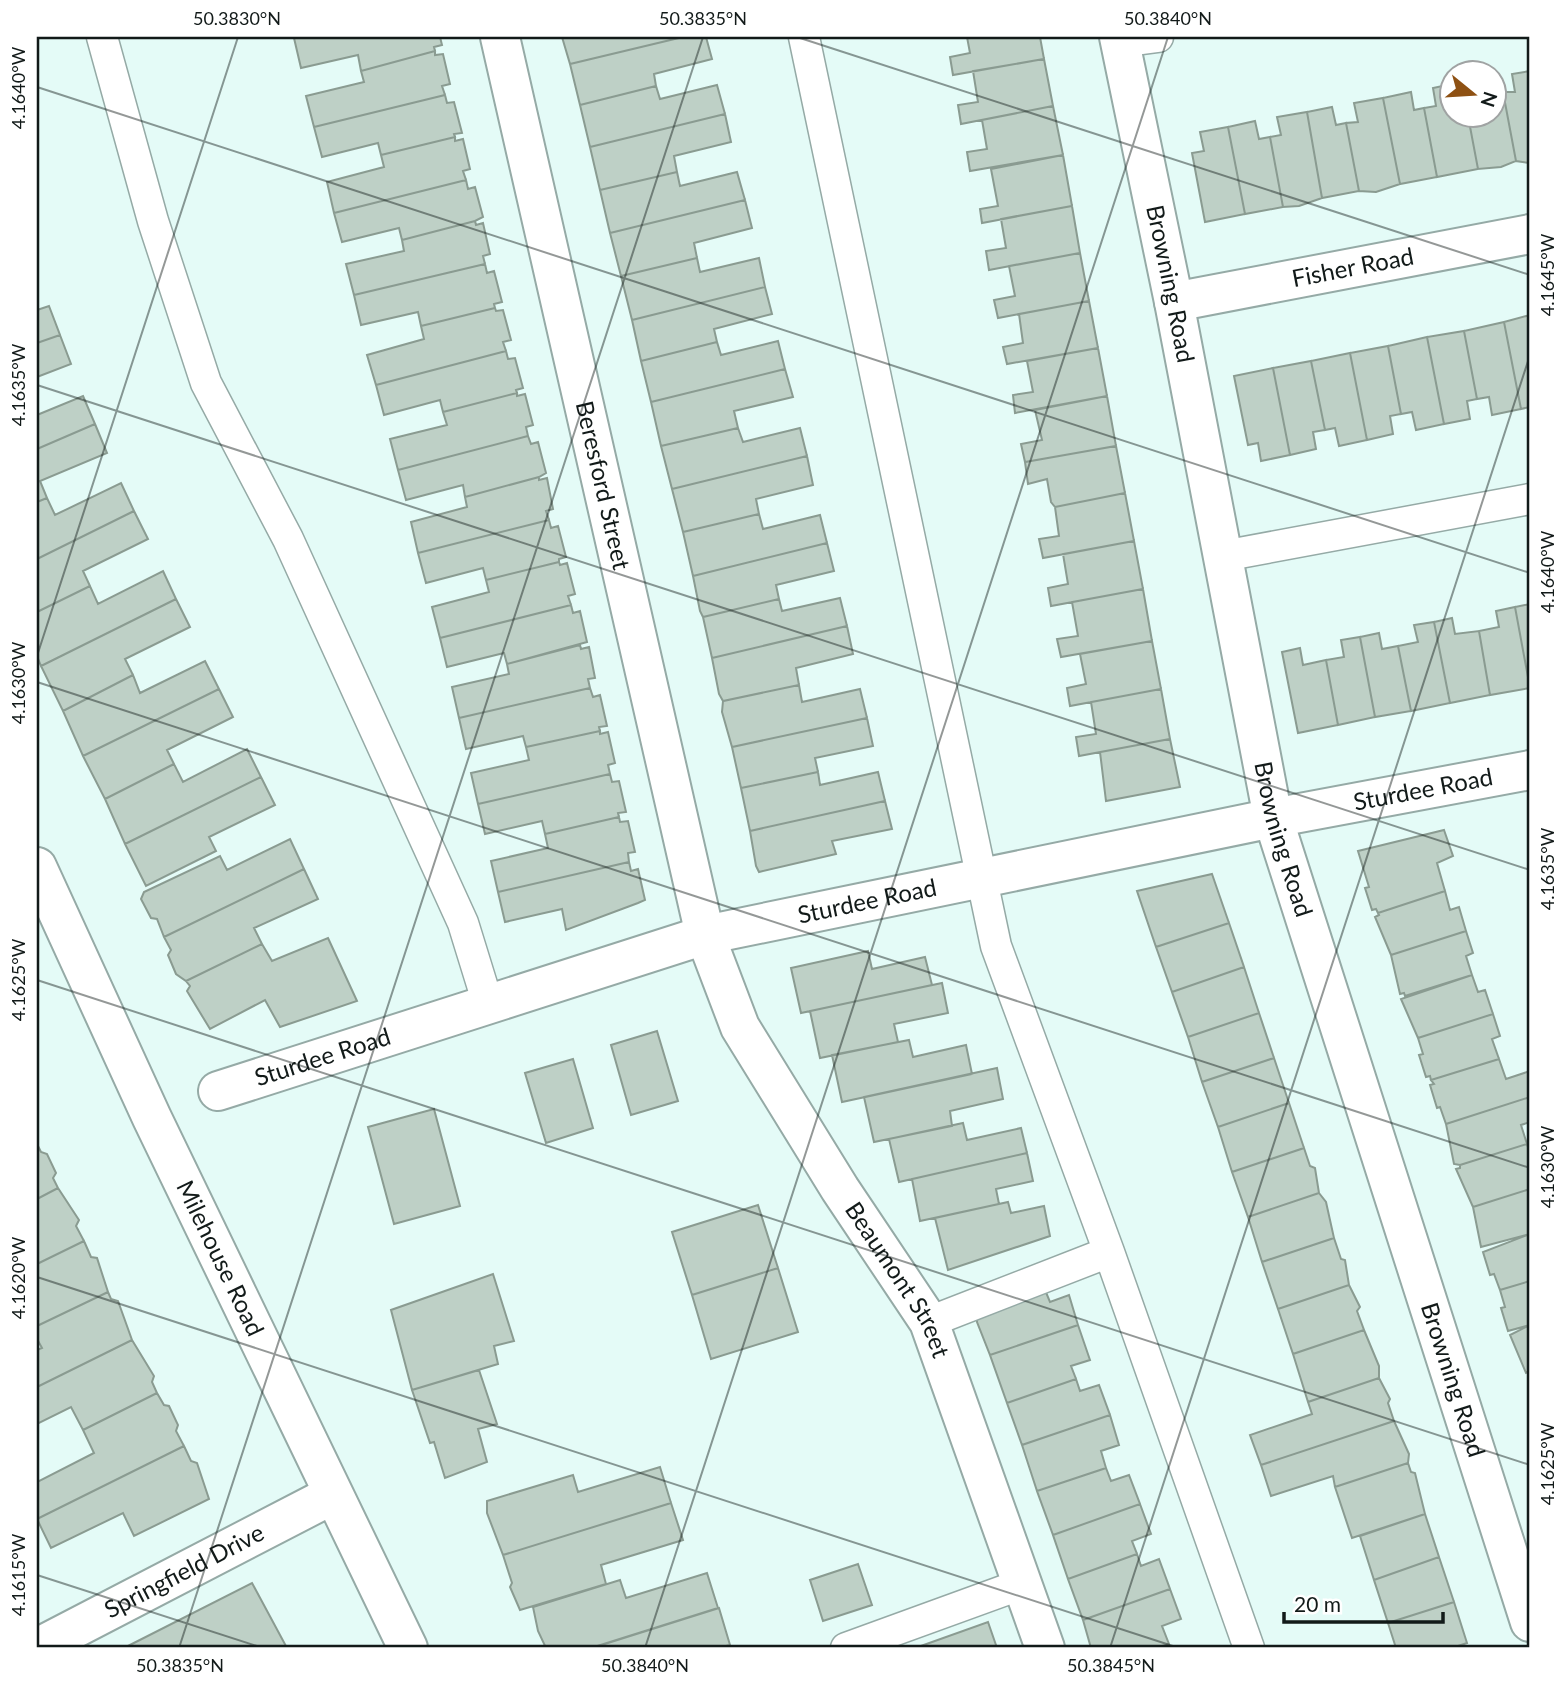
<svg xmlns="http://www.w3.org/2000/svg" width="1567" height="1685" viewBox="0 0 1567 1685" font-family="Lato,sans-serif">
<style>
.building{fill:#bed0c6;stroke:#8a9b91;stroke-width:2}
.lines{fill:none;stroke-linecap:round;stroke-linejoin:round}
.lane-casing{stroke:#95aaa6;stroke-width:33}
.street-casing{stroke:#95aaa6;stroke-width:42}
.secondary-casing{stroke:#95aaa6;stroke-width:42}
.lane{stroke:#fff;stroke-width:30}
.street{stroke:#fff;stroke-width:38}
.secondary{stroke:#fff;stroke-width:38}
.ticks{fill:none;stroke:#121a19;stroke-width:2;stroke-opacity:0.45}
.labels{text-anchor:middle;stroke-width:7;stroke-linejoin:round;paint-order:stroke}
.street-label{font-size:24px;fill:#121a19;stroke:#fff}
.neatline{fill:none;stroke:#121a19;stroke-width:2.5}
.ticks-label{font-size:18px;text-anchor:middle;fill:#121a19}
</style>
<rect width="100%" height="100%" fill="#e4fbf7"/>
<path class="building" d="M301 37H440L442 45 434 47 435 51 361 71 358 55 301 68 294 38Z
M562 37H683L570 64Z
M683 37H706L712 59 654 74 656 86 580 105 570 64Z
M967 37H1040L1044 59 953 75 950 57 970 53Z
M435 51V55L443 54 450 84 442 86 445 95 314 127 306 96 364 82 361 71Z
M1044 59 1053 106 961 124 958 105 978 102 973 71Z
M1530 71V163H1529L1516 161 1503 92H1515L1512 74Z
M1452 84V116H1468L1478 169 1437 177 1424 108 1436 106 1433 88Z
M717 85 725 114 590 147 580 105 656 86 660 99Z
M1411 92 1414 110 1424 108 1437 177 1400 184 1383 98Z
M1503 92 1516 161 1501 167 1478 169 1468 116H1494V95Z
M445 95 447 103 454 102 462 133 454 134 455 137 381 155 378 143 322 157 314 127Z
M1383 98 1400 184 1376 192 1359 191 1346 123 1358 122 1354 103Z
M1053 106 1063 155 970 171 967 152 987 149 982 120Z
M1332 107 1336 125 1346 123 1359 191 1322 198 1307 112Z
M1307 112 1322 198 1299 206 1283 207 1270 137 1281 135 1277 117Z
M725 114 731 142 674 156 677 172 600 190 590 147Z
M1255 121 1259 139 1270 137 1283 207 1245 214 1228 127Z
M1228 127 1245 214 1205 222 1192 153 1204 151 1200 132Z
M455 137V141L463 139 470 169 463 171 466 180 334 213 327 182 384 167 381 155Z
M1063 155 1072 206 982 223 980 209 998 206 991 169Z
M677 172 680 186 737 172 745 200 610 233 600 190Z
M466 180 468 189 475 187 483 217 475 221 402 240 399 228 342 242 334 213Z
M745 200 752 228 694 243 697 258 621 276 610 233Z
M1072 206 1080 253 989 270 986 251 1006 248 1001 219Z
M475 221 476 225 483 223 490 254 483 256 485 264 354 295 346 264 404 251 402 240Z
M1080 253 1089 301 998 318 994 300 1015 296 1009 266Z
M697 258 700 272 759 258 765 287 632 320 621 276Z
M485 264 487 273 494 271 502 302 494 304 495 308 421 326 418 312 361 325 354 295Z
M765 287 772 314 714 329 717 342 641 361 632 320Z
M1089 301 1098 348 1007 364 1003 347 1023 343 1019 314Z
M49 306 60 335 37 343V310Z
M495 308 496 311 503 310 511 340 503 342 506 351 376 385 367 355 424 339 421 326Z
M1530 315V407L1521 409 1504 322Z
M1504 322 1521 409 1492 415 1489 397 1477 399 1464 331Z
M1464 331 1477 399 1467 401 1470 419 1444 424 1427 337Z
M60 335 71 364 37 377V343Z
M1427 337 1444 424 1416 430 1412 412 1401 414 1388 346Z
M778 341 785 369 651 402 641 361 717 342 721 355Z
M1388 346 1401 414 1390 416 1393 434 1367 440 1350 353Z
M1098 348 1107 396 1015 413 1013 395 1033 392 1027 361Z
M506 351 508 359 515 358 523 388 516 390 517 393 443 412 440 400 384 415 376 385Z
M1350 353 1367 440 1339 446 1335 428 1325 430 1311 361Z
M1311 361 1325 430 1313 432 1316 449 1290 455 1273 368Z
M1273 368 1290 455 1261 461 1258 443 1248 445 1234 376Z
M785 369 793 397 734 411 738 428 661 446 651 402Z
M517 393V396L525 394 533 425 526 427 528 436 398 470 390 439 447 425 443 412Z
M83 396 95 424 37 449V415Z
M1107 396 1116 446 1025 462 1021 444 1042 440 1035 410Z
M95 424 107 453 40 481 47 498 37 502V449Z
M738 428 743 442 800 428 807 456 672 489 661 446Z
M528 436 531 444 538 442 546 473 539 477 465 497 463 485 406 500 398 470Z
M1116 446 1125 493 1055 507 1051 502 1047 479 1028 484 1025 462Z
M807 456 813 485 756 499 759 514 683 532 672 489Z
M539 477V480L547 478 553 509 546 511 549 520 418 553 411 522 467 507 465 497Z
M121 483 134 511 37 559V502L47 498 55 515Z
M1125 493 1134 541 1043 558 1039 539 1059 536 1055 507Z
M134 511 148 539 83 571 90 586 37 612V559Z
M759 514 763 529 820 515 827 543 693 576 683 532Z
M549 520 551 528 558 526 566 557 559 559V562L486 580 483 568 426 583 418 553Z
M1134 541 1143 589 1051 606 1048 588 1068 584 1063 554Z
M827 543 834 571 776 585 779 599 703 617 700 611 693 576Z
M559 562 560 565 567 563 575 594 568 596 571 605 440 638 432 607 489 592 486 580Z
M163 571 176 599 41 666 37 656V612L90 586 98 604Z
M1143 589 1152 641 1061 657 1057 639 1078 636 1072 602Z
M840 598 847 626 712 658 703 617 779 599 782 611Z
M176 599 190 627 125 659 133 675 63 711 41 666Z
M1530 604V688L1515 607Z
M571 605 573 613 580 611 587 642 507 664 504 653 447 667 440 638Z
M1515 607 1530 688 1490 695 1479 631 1499 627 1496 611Z
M1452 618 1455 634 1479 631 1490 695 1450 703 1434 622Z
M1434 622 1450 703 1411 711 1398 646 1418 642 1414 625Z
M847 626 853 654 796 668 799 685 723 701 719 694 712 658Z
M1379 633 1382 649 1398 646 1411 711 1375 717 1360 637Z
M1360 637 1375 717 1338 725 1326 660 1344 657 1341 640Z
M1152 641 1161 689 1070 706 1067 688 1086 684 1080 654Z
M580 645 581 649 589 647 595 678 588 679 590 688 459 718 452 687 509 674 507 664Z
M1300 648 1303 665 1326 660 1338 725 1298 733 1282 652Z
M205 661 219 689 83 756 63 711 133 675 140 693Z
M799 685 802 702 860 689 867 718 732 747 722 712 723 701Z
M590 688 593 697 600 695 607 726 599 727 600 731 526 747 523 736 466 749 459 718Z
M219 689 233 717 167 750 174 764 105 799 83 756Z
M1161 689 1170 739 1079 756 1076 737 1096 734 1091 702Z
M867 718 873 746 815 758 818 772 741 788 732 747Z
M600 731V734L608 732 615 763 608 765 610 774 478 804 471 773 529 760 526 747Z
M1170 739 1180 787 1106 801 1100 752Z
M247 749 261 777 125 844 105 799 174 764 183 782Z
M818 772 820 785 878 772 885 801 750 831 741 788Z
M610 774 612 782 619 781 626 812 618 813 619 817 545 834 542 821 485 834 478 804Z
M261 777 275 805 209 837 216 851 146 886 125 844Z
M885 801 892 829 832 841 836 854 759 872 756 866 750 831Z
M619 817 620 822 628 821 635 852 628 853 629 862 498 892 491 861 548 848 545 834Z
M1444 830 1453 856 1437 863 1445 891 1378 913 1376 909 1372 910 1365 888 1369 887 1358 851Z
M290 839 304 869 164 937 157 919 151 918 141 899 144 892 220 856 227 870Z
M629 862 631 871 638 869 645 900 638 903 566 930 562 909 505 922 498 892Z
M304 869 318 899 254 928 262 944 186 981 176 974 168 955 171 950 164 937Z
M1212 874 1229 923 1156 947 1137 891Z
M1445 891 1450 910 1459 907 1466 931 1391 955 1375 917 1379 915 1378 913Z
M1229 923 1244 967 1172 992 1156 947Z
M1466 931 1473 953 1466 956 1472 975 1405 996 1404 993 1400 994 1391 955Z
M328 938 357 1001 280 1027 265 1000 210 1029 187 991 190 986 186 981 262 944 272 961Z
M868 951 872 969 925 957 932 985 801 1013 791 968Z
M1244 967 1259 1013 1188 1037 1172 992Z
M1472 975 1478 992 1485 990 1493 1014 1418 1038 1401 999Z
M942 983 948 1013 894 1024 898 1042 820 1058 810 1011Z
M1259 1013 1274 1058 1202 1082 1188 1037Z
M1493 1014 1500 1036 1492 1039 1499 1059 1431 1080 1430 1076 1426 1077 1419 1055 1423 1054 1418 1038Z
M657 1031 678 1101 631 1115 611 1045Z
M909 1040 913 1057 966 1045 972 1074 842 1102 832 1055Z
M1274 1058 1289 1103 1218 1127 1202 1082Z
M573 1059 593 1128 546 1143 525 1073Z
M1499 1059 1506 1079 1530 1071V1097L1446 1124 1440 1107 1437 1108 1430 1085 1434 1084 1431 1080Z
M997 1068 1003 1099 950 1111 952 1126 874 1142 864 1097Z
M1530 1097V1122L1521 1125 1527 1144 1460 1165 1454 1164 1446 1124Z
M1289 1103 1304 1148 1232 1172 1218 1127Z
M434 1109 460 1206 394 1224 368 1127Z
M963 1123 967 1140 1021 1128 1027 1153 899 1182 889 1139Z
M37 1144 41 1152 47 1154 56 1173 53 1178 58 1188 37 1199Z
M1527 1144 1530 1154V1189L1473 1207 1456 1169 1460 1168V1165Z
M1304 1148 1310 1166 1315 1168 1319 1193 1248 1217 1232 1172Z
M1027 1153 1033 1181 996 1189 999 1204 920 1221 912 1179Z
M58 1188 79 1220 76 1226 84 1241 37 1264V1199Z
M1530 1189V1234L1481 1247 1473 1207Z
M1319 1193 1326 1202 1334 1238 1262 1262 1248 1217Z
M1008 1202 1011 1213 1044 1206 1050 1236 948 1270 935 1218Z
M758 1205 778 1268 692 1295 672 1232Z
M1530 1234V1281L1500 1290 1494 1274 1490 1275 1483 1252Z
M1334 1238 1341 1259 1345 1260 1349 1285 1278 1309 1262 1262Z
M84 1241 91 1257 97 1258 108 1292 37 1326V1264Z
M778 1268 798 1332 711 1359 692 1295Z
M493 1274 514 1341 494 1346 498 1364 412 1390 391 1310Z
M1530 1281V1325L1508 1331 1501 1308 1505 1307 1500 1290Z
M1349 1285 1360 1307 1357 1311 1364 1330 1293 1354 1278 1309Z
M1045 1290 1050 1302 1069 1295 1078 1325 990 1355 977 1322V1313Z
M108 1292 111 1299 118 1301 132 1340 37 1387V1350L42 1348 37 1339V1326Z
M1078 1325 1090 1360 1071 1366 1076 1379 1007 1403 990 1355Z
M1530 1325V1371L1526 1373 1510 1335Z
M1364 1330 1379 1366V1378L1308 1402 1293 1354Z
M132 1340 154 1376 152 1382 157 1393 83 1430 71 1407 37 1424V1387Z
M479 1370 497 1424 478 1429 487 1462 445 1478 434 1442 430 1443 412 1390Z
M1379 1378 1390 1399 1388 1403 1394 1421 1261 1465 1250 1435 1312 1414 1308 1402Z
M1076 1379 1080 1391 1099 1385 1110 1415 1022 1445 1007 1403Z
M157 1393 164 1405 169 1406 178 1425 176 1431 184 1446 37 1519V1482L94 1453 83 1430Z
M1110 1415 1119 1445 1101 1451 1106 1468 1037 1491 1022 1445Z
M1394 1421 1409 1454 1408 1463 1335 1487 1333 1476 1271 1496 1261 1465Z
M184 1446 191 1461 197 1463 209 1499 134 1536 123 1513 51 1548 37 1519Z
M1408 1463 1411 1472 1415 1473 1425 1514 1352 1538 1335 1487Z
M660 1467 671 1503 503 1555 487 1513V1501L573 1475 578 1492Z
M1106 1468 1111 1481 1129 1475 1140 1504 1053 1535 1037 1491Z
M671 1503 683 1540 601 1565 606 1584 520 1610 510 1587 512 1583 503 1555Z
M1140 1504 1151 1534 1132 1541 1137 1554 1068 1579 1053 1535Z
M1425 1514 1439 1557 1374 1580 1360 1536Z
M1137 1554 1141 1566 1159 1559 1170 1589 1083 1620 1068 1579Z
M1439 1557 1454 1602 1388 1623 1374 1580Z
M858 1564 872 1605 823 1621 810 1580Z
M707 1573 718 1608 591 1648H546L538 1631 533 1607 620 1580 626 1598Z
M252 1583 287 1648H124Z
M1170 1589 1181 1619 1162 1626 1169 1644 1155 1648H1091L1083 1620Z
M1454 1602 1467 1643 1452 1648H1396L1388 1623Z
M719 1608 730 1645 718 1648H592Z
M988 1622 997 1648H918V1647Z"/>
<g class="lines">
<defs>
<path id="lane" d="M102 37 153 221 206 383 288 539 463 923 488 1004
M804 37 996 946 1109 1252 1249 1648
M1120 42 1158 37
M1223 556 1530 499
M929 1322 1109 1252
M846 1648 1022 1584"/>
<g id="street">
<path id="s1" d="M500 37 705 935 740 1027 840 1189 929 1322 1045 1648"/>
<path id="s2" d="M1119 37 1174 302 1273 818 1530 1622"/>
<path id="s3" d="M1174 302 1530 234"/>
<path id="s4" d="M218 1091 705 935 1273 818 1530 770"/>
<path id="s5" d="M37 1648 332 1495"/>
</g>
<g id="secondary">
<path id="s6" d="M37 867 152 1118 408 1648"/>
</g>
</defs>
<use href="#lane" class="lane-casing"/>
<use href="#street" class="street-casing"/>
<use href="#secondary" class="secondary-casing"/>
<use href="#lane" class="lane"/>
<use href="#street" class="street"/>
<use href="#secondary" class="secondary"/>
</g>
<path class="ticks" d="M797 37 1530 275M37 87 1530 573M37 385 1530 870M37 656 238 37M37 682 1530 1168M37 980 1530 1465M37 1277 1179 1648M37 1575 263 1648M179 1648 703 37M645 1648 1168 37M1110 1648 1530 355"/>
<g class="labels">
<g class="street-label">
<text dy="8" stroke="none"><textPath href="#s3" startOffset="182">Fisher Road</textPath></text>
<text dy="8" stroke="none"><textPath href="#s2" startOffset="252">Browning Road</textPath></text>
<text dy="8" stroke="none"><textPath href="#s1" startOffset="460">Beresford Street</textPath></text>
<text dy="8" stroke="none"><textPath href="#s4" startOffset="1244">Sturdee Road</textPath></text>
<text dy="8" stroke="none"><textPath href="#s2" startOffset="819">Browning Road</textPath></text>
<text dy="8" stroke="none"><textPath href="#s4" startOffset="677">Sturdee Road</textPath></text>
<text dy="8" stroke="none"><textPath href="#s4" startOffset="110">Sturdee Road</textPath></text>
<text dy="8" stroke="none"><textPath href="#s6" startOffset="432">Milehouse Road</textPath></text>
<text dy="8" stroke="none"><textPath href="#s1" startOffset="1318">Beaumont Street</textPath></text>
<text dy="8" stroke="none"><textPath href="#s2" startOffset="1386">Browning Road</textPath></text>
<text dy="8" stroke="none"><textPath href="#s5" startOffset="166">Springfield Drive</textPath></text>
</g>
</g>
<rect width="1567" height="1685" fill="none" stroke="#ffffff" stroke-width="77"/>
<g transform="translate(1473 94) rotate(108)"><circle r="33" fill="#ffffff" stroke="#a0a3a3" stroke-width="2"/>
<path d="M0-5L12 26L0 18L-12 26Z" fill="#8e5113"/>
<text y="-10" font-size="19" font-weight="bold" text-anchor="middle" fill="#121a19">N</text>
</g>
<path d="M1284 1612v10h159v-10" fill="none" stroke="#121a19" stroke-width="3.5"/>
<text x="1294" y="1612" font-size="21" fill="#121a19" stroke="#ffffff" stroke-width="5" paint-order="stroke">20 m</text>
<rect x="38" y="38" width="1490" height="1608" class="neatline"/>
<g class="ticks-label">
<text x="237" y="25">50.3830°N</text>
<text x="703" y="25">50.3835°N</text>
<text x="1168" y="25">50.3840°N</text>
<text transform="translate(19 88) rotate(-90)" y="6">4.1640°W</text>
<text transform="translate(1548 275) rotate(-90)" y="6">4.1645°W</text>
<text transform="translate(19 385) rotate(-90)" y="6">4.1635°W</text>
<text transform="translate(1548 572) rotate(-90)" y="6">4.1640°W</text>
<text transform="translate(19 683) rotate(-90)" y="6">4.1630°W</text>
<text transform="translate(1548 869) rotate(-90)" y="6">4.1635°W</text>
<text transform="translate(19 980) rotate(-90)" y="6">4.1625°W</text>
<text transform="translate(1548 1167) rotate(-90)" y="6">4.1630°W</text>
<text transform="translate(19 1278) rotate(-90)" y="6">4.1620°W</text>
<text transform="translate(1548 1464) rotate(-90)" y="6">4.1625°W</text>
<text transform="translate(19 1575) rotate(-90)" y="6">4.1615°W</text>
<text x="180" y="1672">50.3835°N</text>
<text x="645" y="1672">50.3840°N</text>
<text x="1111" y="1672">50.3845°N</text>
</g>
</svg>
